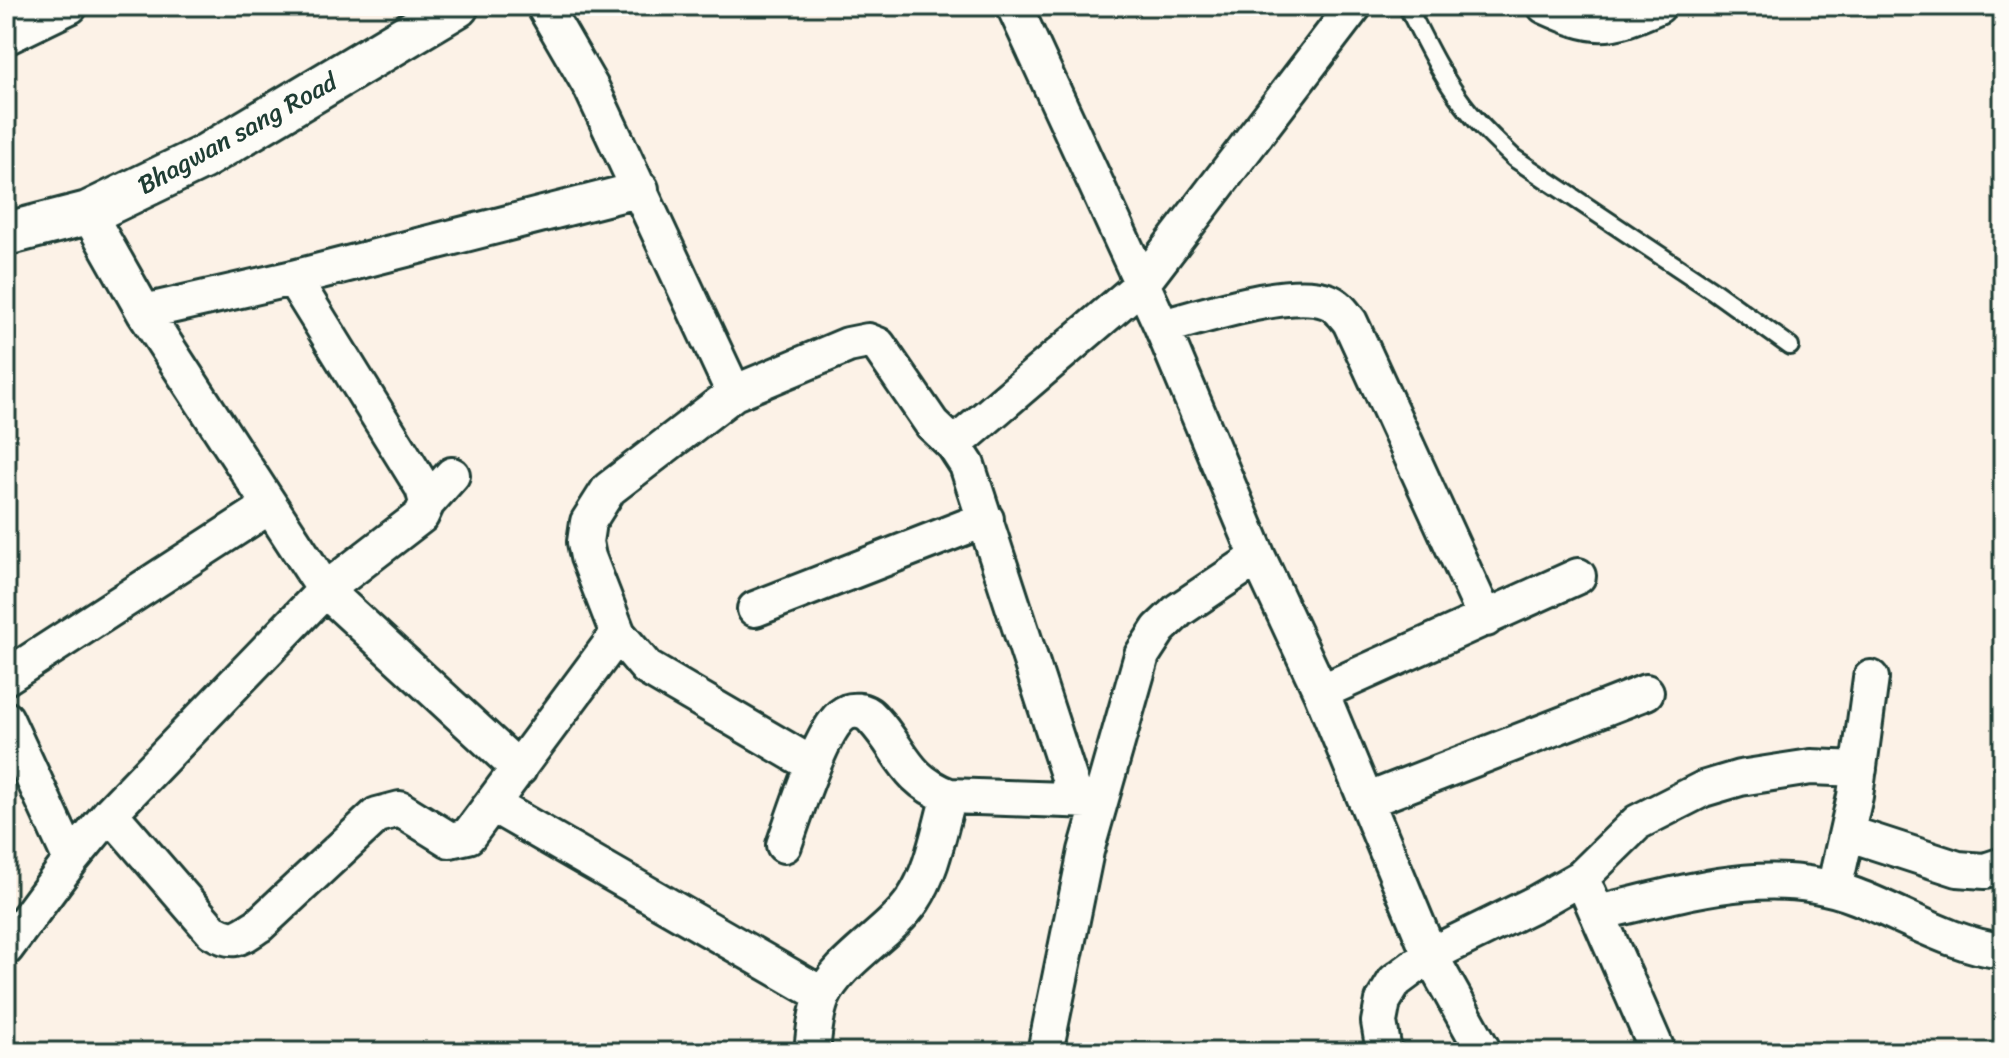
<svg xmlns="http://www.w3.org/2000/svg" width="2009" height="1058" viewBox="0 0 2009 1058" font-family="Sriracha,sans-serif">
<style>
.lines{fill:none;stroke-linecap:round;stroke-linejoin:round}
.service-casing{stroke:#1f3d34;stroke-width:22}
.minor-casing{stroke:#1f3d34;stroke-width:40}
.tertiary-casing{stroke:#1f3d34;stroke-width:48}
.service{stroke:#fdfcf7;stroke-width:16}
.minor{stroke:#fdfcf7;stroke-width:34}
.tertiary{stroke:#fdfcf7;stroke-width:42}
.labels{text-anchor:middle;stroke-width:8;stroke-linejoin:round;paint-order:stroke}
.street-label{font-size:26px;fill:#1f3d34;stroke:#fdfcf7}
</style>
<rect width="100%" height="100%" fill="#fcf2e7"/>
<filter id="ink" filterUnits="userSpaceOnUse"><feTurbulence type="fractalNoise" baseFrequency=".0125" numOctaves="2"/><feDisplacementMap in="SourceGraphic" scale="16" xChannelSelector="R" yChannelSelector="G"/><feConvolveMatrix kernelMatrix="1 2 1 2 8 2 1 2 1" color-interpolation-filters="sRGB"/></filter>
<g filter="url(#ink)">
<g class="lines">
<defs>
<path id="service" d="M1407 6C1424 39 1440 74 1463 104 1478 124 1496 141 1514 158L1712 290 1790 346"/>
<path id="minor" d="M544 6 592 89 734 393
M1014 6 1162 327 1258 557 1321 692 1430 955 1484 1052
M1545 6C1596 29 1606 29 1658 6
M6 37 70 6
M88 213 144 312 325 590 519 769
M144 312 293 278 641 189
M1162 327C1201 317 1290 287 1327 301 1338 305 1343 313 1350 322L1486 619
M954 445 1141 285 1354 6
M427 503 452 475
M755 609 986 519
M6 677 270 506
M1321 692 1578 576
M6 719 71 860
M813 765 647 668 618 634 588 557 585 542 588 522 609 489 734 393 848 345 868 341 878 345 932 424 954 445 967 465 1076 799
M1366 801 1646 692
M493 805 823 995
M110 813 212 931C234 944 239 938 259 925L377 815 400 809 450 840 468 836 618 634
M1847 833 1958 869 1985 871 2003 865
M784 845C794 817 820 734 841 716 850 708 865 709 873 719 902 750 904 779 949 796L1095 801
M1834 889 1855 796 1871 678
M1588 892 1658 1052
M1597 913C1682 894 1769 863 1855 896 1903 914 1951 945 2003 951
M6 948 71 860 110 813 325 590 421 516 427 503 423 488 293 278
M812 1052C814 1034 815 1015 822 998 837 962 890 934 913 900 933 870 939 830 949 796
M1045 1052 1086 851 1142 655 1159 629 1179 610 1258 557
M1384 1052 1379 1022 1383 1001 1395 981 1430 955 1536 903 1582 877 1638 822 1703 789 1740 778 1811 767 1859 769"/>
<path id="tertiary" d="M6 234 88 213 202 158 457 6"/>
</defs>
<use href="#service" class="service-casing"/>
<use href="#minor" class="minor-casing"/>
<use href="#tertiary" class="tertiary-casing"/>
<use href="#service" class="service"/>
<use href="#minor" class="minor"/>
<use href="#tertiary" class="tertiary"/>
</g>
</g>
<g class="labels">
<g class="street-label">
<text transform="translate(237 133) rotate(-29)" y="9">Bhagwan sang Road</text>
</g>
</g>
<rect width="2009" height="1058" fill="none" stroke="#fdfcf7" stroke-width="32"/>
<rect x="16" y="16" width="1977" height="1026" fill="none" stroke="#1f3d34" stroke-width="3" filter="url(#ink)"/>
</svg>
